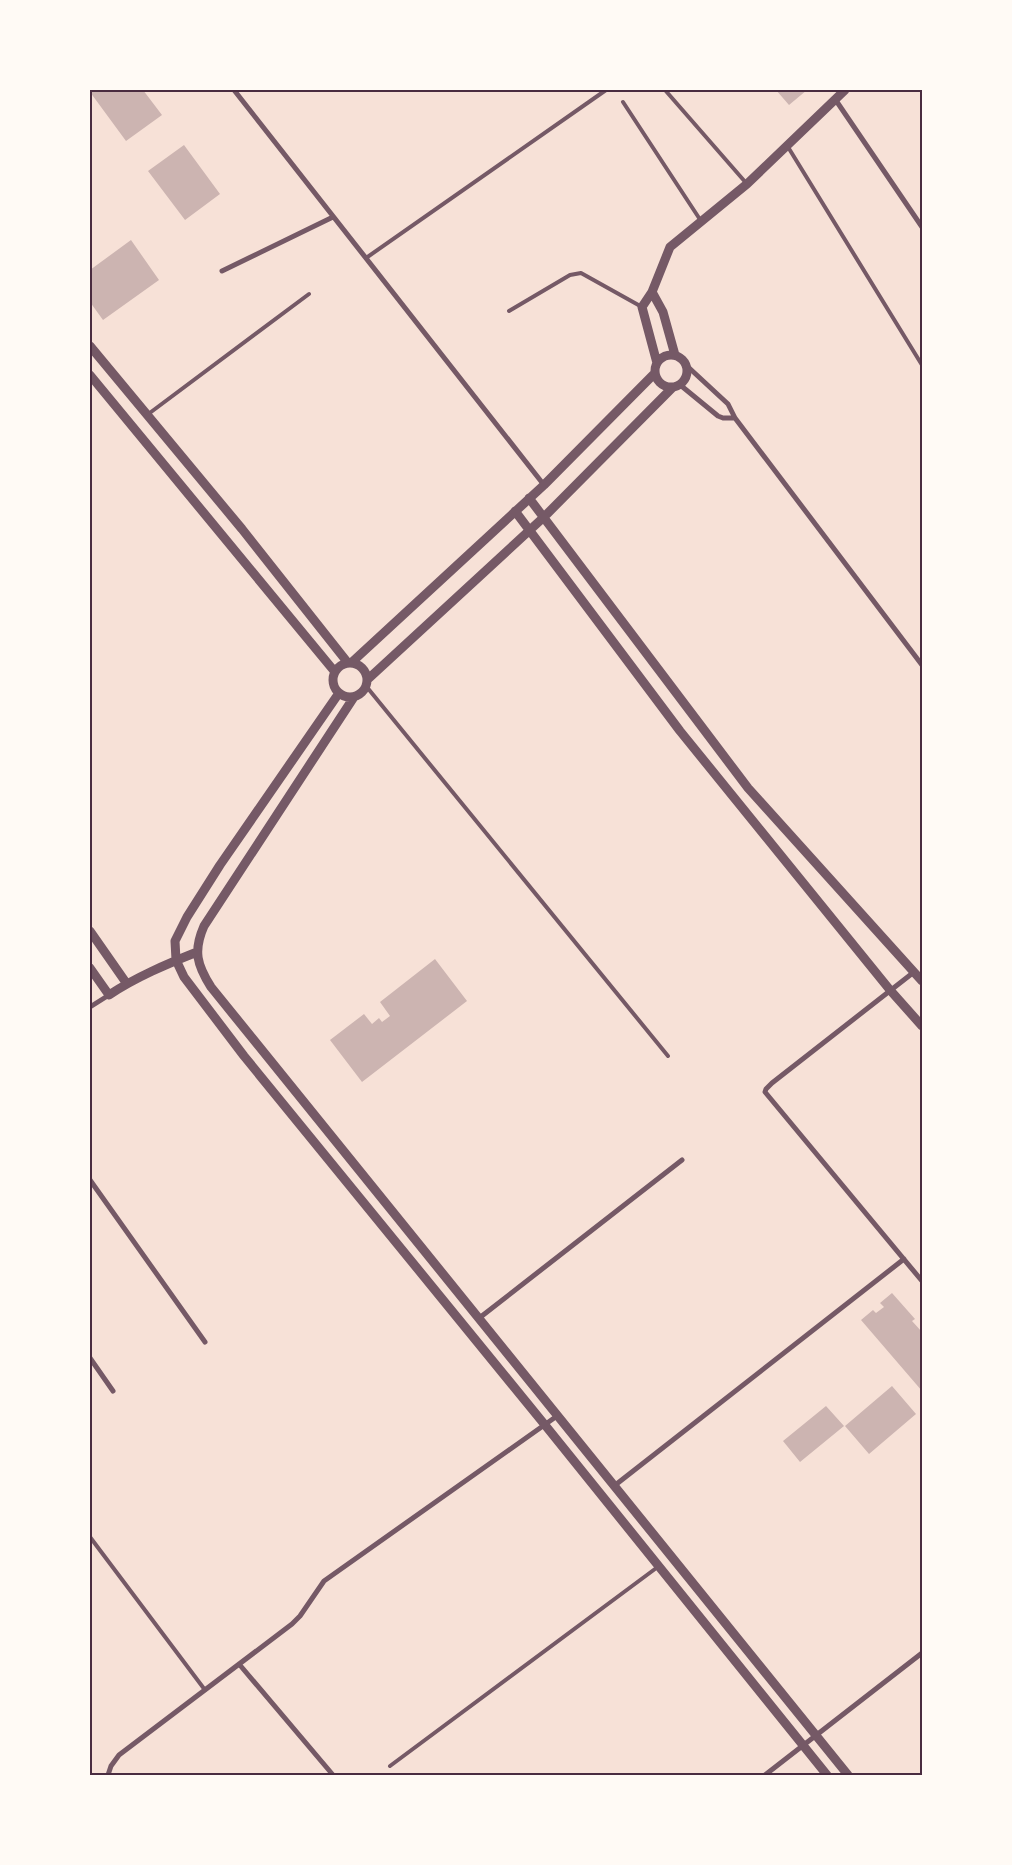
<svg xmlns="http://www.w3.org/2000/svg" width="1012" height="1865" viewBox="0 0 1012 1865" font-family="'Roboto Condensed',sans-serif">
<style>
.building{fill:#ccb4b1}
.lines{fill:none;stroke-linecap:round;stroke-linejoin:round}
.service{stroke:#755966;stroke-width:4}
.minor{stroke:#755966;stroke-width:5}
.tertiary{stroke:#755966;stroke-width:9}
.neatline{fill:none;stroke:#4a2c40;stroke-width:2}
</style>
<rect width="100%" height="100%" fill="#f7e1d7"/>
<path class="building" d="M92 90H143L162 115 126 141 90 92Z
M776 90H807L789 105Z
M184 145 220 194 185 220 148 171Z
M131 240 159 280 103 320 90 302V270Z
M435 959 467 1001 362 1082 330 1040 364 1014 372 1024 379 1018 382 1022 390 1016 380 1002Z
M892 1293 915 1319 912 1321 922 1332V1391L861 1320 873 1310 876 1313 884 1307 880 1303Z
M892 1386 916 1414 869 1454 845 1426Z
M826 1406 844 1426 800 1462 783 1441Z"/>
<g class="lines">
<path class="service" d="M665 90 747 184
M623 102 701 221
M788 147 922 365
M366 258 606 90
M509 311 570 275 581 273 642 307
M147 415 309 294
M366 686 668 1056
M90 1537 205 1690
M390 1766 659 1566"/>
<path class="minor" d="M234 90 544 485
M835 99 922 227
M222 271 333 217
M687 366 728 404 735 418 922 665
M679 384 718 416 723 418H735
M914 972 772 1083 766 1089 765 1092 922 1281
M90 1007 109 995
M90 1180 205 1342
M478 1319 682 1160
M90 1358 113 1391
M614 1486 904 1259
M239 1664 333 1775
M108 1775 111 1766 119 1755 292 1624 300 1616 324 1581 557 1416
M765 1775 922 1653"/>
<path class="tertiary" d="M652 292 663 312 675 355
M90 346 242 529 348 663
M655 371a16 16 0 1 1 32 0a16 16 0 1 1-32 0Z
M657 363 642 307 652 292 670 247 747 184 845 90
M90 375 335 672
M529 498 748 788 922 981
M515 511 680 731 890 990 922 1026
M351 663 544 485 655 373
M333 680a17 17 0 1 1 34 0a17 17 0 1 1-34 0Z
M367 680 544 517 673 387
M339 693 220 865 187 917 175 941 176 960 184 977 244 1056 545 1425 827 1775
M354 697 204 926C193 951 197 965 211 987L848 1775
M90 931 127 984
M90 968 109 995C136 977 167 964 197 952"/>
</g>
<rect width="1012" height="1865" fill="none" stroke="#fffaf5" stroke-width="182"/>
<rect x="91" y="91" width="830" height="1683" class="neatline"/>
</svg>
